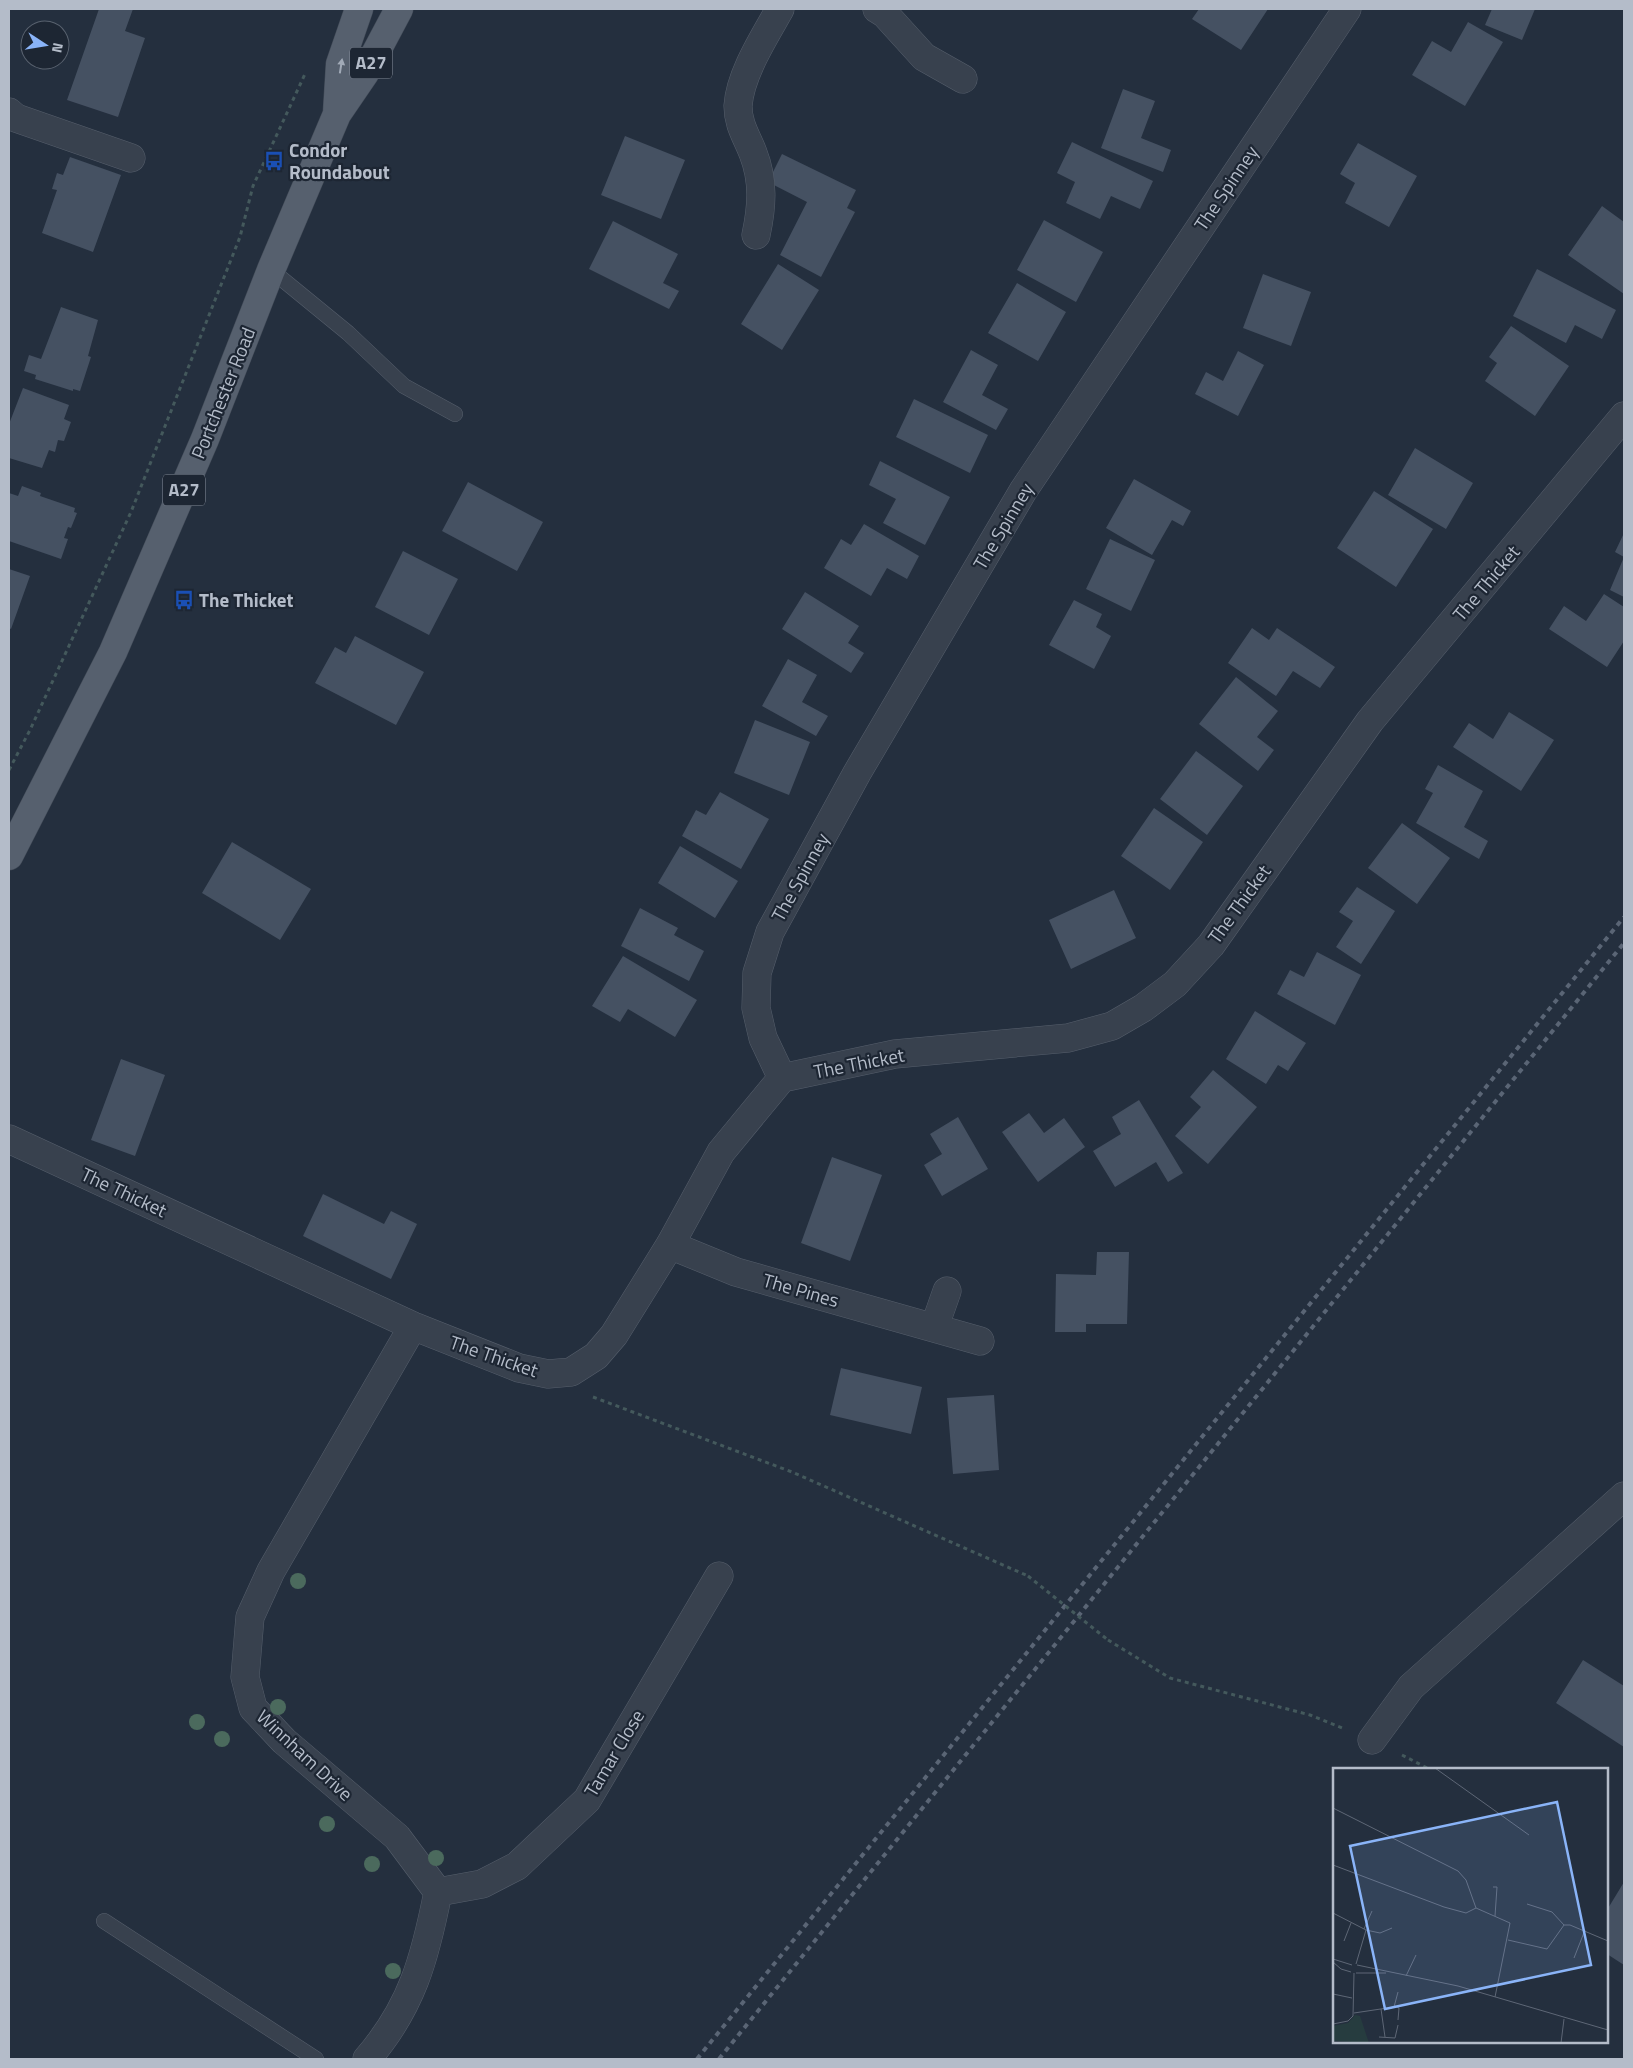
<svg xmlns="http://www.w3.org/2000/svg" width="1633" height="2068" viewBox="0 0 1633 2068" font-family="'Titillium Web',sans-serif">
<style>
.building{fill:#455162}
.lines{fill:none;stroke-linecap:round;stroke-linejoin:round}
.service-casing{stroke:#565f6c;stroke-width:16}
.minor-casing{stroke:#565f6c;stroke-width:29}
.primary-casing{stroke:#414a57;stroke-width:29}
.path{stroke:#44595c;stroke-width:3;stroke-dasharray:4 4;stroke-linecap:butt}
.service{stroke:#38414e;stroke-width:15}
.minor{stroke:#38414e;stroke-width:28}
.primary{stroke:#56606e;stroke-width:28}
.rail{stroke:#5a6575;stroke-width:4;stroke-dasharray:5 5;stroke-linecap:butt}
.path-bridge{stroke:#44595c;stroke-width:3;stroke-dasharray:4 4;stroke-linecap:butt}
.tree{fill:#4b6a5d}
.oneway{fill:#a1aab7}
.labels{text-anchor:middle;stroke-width:4.5;stroke-linejoin:round;paint-order:stroke}
.shield{fill:#1d2633;stroke:#878f9c;stroke-width:1}
.shield-label{font-size:18px;font-weight:bold;fill:#b4bcc9}
.poi-label{font-size:19px;font-weight:bold;fill:#b4bcc9;stroke:#1d2633;text-anchor:start}
.street-label{font-size:19px;fill:#b4bcc9;stroke:#1d2633}
.inset-road{fill:none;stroke:#5e6776;stroke-width:1}
.view{fill:#8ab4f8;fill-opacity:0.15;stroke:#8ab4f8;stroke-width:2.5}
.inset-edge{fill:none;stroke:#b4bcc9;stroke-width:2.5}
</style>
<rect width="100%" height="100%" fill="#242f3e"/>
<path class="building" d="M99 9H133L125 31 145 38 118 117 67 100Z
M1199 9H1268L1241 50 1192 19Z
M1492 9H1535L1522 40 1485 25Z
M1468 22 1503 42 1465 106 1412 75 1432 41 1451 52Z
M1123 89 1155 101 1141 138 1171 150 1163 172 1101 148Z
M625 136 685 160 661 219 601 195Z
M1072 142 1153 181 1140 209 1111 196 1100 219 1066 203 1075 182 1057 173Z
M1358 143 1417 176 1389 227 1345 203 1355 183 1340 174Z
M782 154 856 190 847 208 855 212 821 277 780 255 807 202 768 182Z
M70 157 121 175 93 252 42 233 57 190 52 189 57 173 63 175Z
M1602 206 1624 222V294L1568 255Z
M1044 220 1103 252 1076 302 1017 270Z
M613 221 678 254 663 283 679 291 669 309 589 269Z
M778 264 819 290 782 350 741 324Z
M1537 269 1616 310 1602 339 1575 325 1566 343 1513 316Z
M1263 274 1311 292 1291 346 1243 328Z
M1017 283 1066 312 1038 361 988 333Z
M61 307 98 320 88 356 91 357 80 391 73 389V391L35 379 36 375 24 371 29 355 41 359Z
M1511 326 1569 366 1535 416 1485 381 1497 363 1489 357Z
M971 350 998 365 982 395 1008 409 996 430 943 402Z
M1238 351 1264 365 1238 416 1195 394 1206 372 1223 381Z
M23 388 69 405 64 419 71 422 64 441 58 440 55 452 49 450 42 468 9 458V424Z
M914 399 988 435 970 473 896 437Z
M1415 448 1473 483 1446 529 1388 495Z
M880 461 950 497 925 545 883 523 896 499 869 485Z
M1134 479 1191 511 1183 526 1172 520 1152 555 1106 528Z
M468 482 543 522 517 571 442 531Z
M22 486 41 493 40 496 75 508 74 512 77 513 71 528 68 527 64 538 68 539 61 559 9 541V493L18 496Z
M1374 491 1433 529 1396 587 1337 548Z
M864 524 919 556 907 579 887 568 871 596 824 568 841 539 851 545Z
M1624 533V557L1615 552Z
M1110 539 1155 560 1131 611 1086 589Z
M403 551 458 579 429 635 375 607Z
M1624 557V597L1610 590Z
M9 569 30 576 11 629 9 628Z
M805 592 859 626 848 643 864 653 851 673 782 629Z
M1604 594 1624 607V641L1607 667 1549 629 1564 606 1586 621Z
M1074 600 1102 614 1096 627 1111 636 1094 669 1049 645Z
M1252 628 1269 640 1277 628 1335 667 1320 688 1293 671 1276 696 1228 663Z
M355 636 424 672 396 725 315 683 335 647 346 653Z
M788 659 817 675 802 702 828 716 816 736 762 706Z
M1236 677 1278 711 1257 737 1274 750 1258 771 1199 724Z
M1509 712 1554 740 1521 791 1453 747 1469 723 1493 739Z
M755 720 810 742 789 795 734 773Z
M1196 751 1243 786 1207 835 1160 799Z
M1438 765 1483 791 1464 827 1488 841 1479 859 1416 823 1433 793 1425 789Z
M720 792 769 819 741 869 682 836 696 810 706 815Z
M1154 808 1203 842 1170 890 1121 856Z
M1402 823 1450 858 1417 904 1368 868Z
M232 842 311 889 280 940 202 893Z
M680 846 738 881 715 918 658 883Z
M1357 887 1395 911 1361 964 1336 947 1353 921 1339 912Z
M1114 890 1136 938 1071 969 1049 920Z
M640 908 678 928 674 935 704 951 689 981 621 946Z
M1317 952 1361 975 1335 1025 1277 994 1290 970 1304 977Z
M623 956 697 1000 675 1037 628 1009 620 1022 592 1006Z
M1255 1011 1306 1043 1288 1071 1278 1065 1266 1084 1226 1059Z
M121 1059 165 1075 135 1156 91 1140Z
M1213 1070 1257 1107 1208 1164 1175 1136 1201 1107 1190 1097Z
M1139 1100 1183 1173 1168 1182 1156 1162 1115 1187 1093 1151 1121 1134 1112 1117Z
M1029 1113 1044 1133 1064 1118 1085 1147 1038 1182 1002 1132Z
M958 1117 988 1169 942 1196 924 1165 942 1154 930 1134Z
M832 1157 882 1175 850 1261 801 1243Z
M323 1194 384 1224 391 1211 417 1224 391 1279 303 1236Z
M1097 1252H1129L1127 1324H1086V1332H1055L1056 1274 1096 1275Z
M841 1368 922 1387 911 1434 830 1415Z
M994 1395 999 1470 953 1474 947 1398Z
M1583 1660 1624 1686V1747L1556 1703Z
M1624 1882V1965L1607 1954V1910Z"/>
<g class="lines">
<defs>
<path id="service" d="M271 270 348 333 404 386 455 414
M104 1921 316 2059"/>
<path id="minor" d="M877 9 885 14 924 57 963 79
M9 112 16 118 131 158
M756 235C762 207 764 181 753 153 747 137 738 125 738 106 740 74 765 36 780 9
M782 1078 763 1038 756 1008 757 973 770 932 857 773 1023 491 1347 9
M9 1139 413 1326 519 1368 548 1374 571 1372 596 1356 614 1335 670 1245 721 1152 782 1078 895 1054 1068 1038 1112 1026 1143 1008 1175 984 1211 945 1370 721 1624 416
M670 1245 736 1272 934 1328 947 1291
M934 1328 980 1341
M1372 1740 1411 1687 1624 1496
M438 1892 482 1884 517 1866 587 1800 719 1576
M367 2059C412 2007 425 1958 438 1892L397 1837 284 1741 253 1708 245 1677 250 1617 271 1571 413 1326"/>
<path id="primary" d="M337 113 340 64 359 9
M9 856 113 652 205 439 271 270 337 114 365 73 399 9"/>
</defs>
<use href="#service" class="service-casing"/>
<use href="#minor" class="minor-casing"/>
<use href="#primary" class="primary-casing"/>
<path class="path" d="M9 770 30 730 131 512 240 237 253 186 305 74
M593 1397 792 1472 1028 1576
M1108 1640 1170 1678 1310 1715 1342 1728
M1402 1755 1429 1769"/>
<use href="#service" class="service"/>
<use href="#minor" class="minor"/>
<use href="#primary" class="primary"/>
<path class="rail" d="M697 2059 1624 917
M719 2059 1624 943"/>
<path class="path-bridge" d="M1028 1576 1108 1640"/>
</g>
<g class="tree">
<circle cx="298" cy="1581" r="8"/>
<circle cx="278" cy="1707" r="8"/>
<circle cx="197" cy="1722" r="8"/>
<circle cx="222" cy="1739" r="8"/>
<circle cx="327" cy="1824" r="8"/>
<circle cx="436" cy="1858" r="8"/>
<circle cx="372" cy="1864" r="8"/>
<circle cx="393" cy="1971" r="8"/>
</g>
<defs><path id="oneway-solid" d="M-6-.8H1V-3.2L6.5 0L1 3.2V.8H-6Z" transform="scale(1.25)"/></defs>
<use class="oneway" href="#oneway-solid" transform="translate(341 66) rotate(-81)"/>
<defs>
<symbol id="bus-bare" viewBox="-9 -9 18 18"><path d="M-5-6H5V4H4V6H2V4H-2V6H-4V4H-5ZM-3.5-4V0h7V-4ZM-3.5 1.2v1.5H-2V1.2ZM2 1.2v1.5H3.5V1.2Z" fill="#1a4fb4" stroke="#1d2633" stroke-width="2.5" paint-order="stroke"/></symbol>
</defs>
<g fill-rule="evenodd">
<use href="#bus-bare" x="260" y="147" width="28" height="28"/>
<use href="#bus-bare" x="170" y="586" width="28" height="28"/>
</g>
<g class="labels">
<g class="shield">
<rect x="350" y="47.5" width="42" height="31" rx="4"/>
<rect x="163" y="474.5" width="42" height="31" rx="4"/>
</g>
<g class="shield-label">
<text x="371" y="69">A27</text>
<text x="184" y="496">A27</text>
</g>
<g class="poi-label">
<text x="289" y="157">Condor<tspan x="289" dy="22">Roundabout</tspan></text>
<text x="199" y="607">The Thicket</text>
</g>
<g class="street-label">
<text transform="translate(1226 188) rotate(-56)" y="7">The Spinney</text>
<text transform="translate(223 393) rotate(-68)" y="7">Portchester Road</text>
<text transform="translate(1003 526) rotate(-59)" y="7">The Spinney</text>
<text transform="translate(1486 583) rotate(-50)" y="7">The Thicket</text>
<text transform="translate(800 877) rotate(-61)" y="7">The Spinney</text>
<text transform="translate(1239 904) rotate(-54)" y="7">The Thicket</text>
<text transform="translate(859 1063) rotate(-11)" y="7">The Thicket</text>
<text transform="translate(124 1192) rotate(25)" y="7">The Thicket</text>
<text transform="translate(801 1290) rotate(16)" y="7">The Pines</text>
<text transform="translate(494 1356) rotate(19)" y="7">The Thicket</text>
<text transform="translate(614 1753) rotate(-59)" y="7">Tamar Close</text>
<text transform="translate(305 1755) rotate(43)" y="7">Winnham Drive</text>
</g>
</g>
<g transform="translate(1333 1768)">
<rect width="275" height="275" fill="#242f3e"/>
<path d="M22 247 27 248 36 275 0 273V258L15 255Z" fill="#263c3f"/>
<path class="inset-road" d="M102 0 196 67M0 40 125 103 133 112 143 140 177 155 162 229M0 97 111 139 133 145 143 140M160 119H164L162 148M194 136 219 144 231 157M0 145 33 162 23 196M31 161 39 143M33 162 47 165 59 160M175 172 214 181 231 157H237L275 173M11 173 18 155M241 190 252 162M0 191 19 197M0 194 8 201 18 204M24 197 125 218 275 262M23 205H53M73 208 83 187M0 226 19 230M62 238 66 240 65 252M48 241 52 269M21 245 61 239 65 224M0 256 15 253 20 248 21 205M46 269 62 270 65 257M228 275 231 251"/>
<path class="view" d="M224 34 258 197 52 241 17 78Z"/>
<rect width="275" height="275" class="inset-edge"/>
</g>
<rect width="1633" height="2068" fill="none" stroke="#b4bcc9" stroke-width="20"/>
<g transform="translate(45 45) rotate(102)"><circle r="24" fill="#1d2633" stroke="#59626f"/>
<path d="M0-4L9 19L0 12L-9 19Z" fill="#8ab4f8"/>
<text y="-8" font-size="14" font-weight="bold" text-anchor="middle" fill="#b4bcc9">N</text>
</g>
</svg>
